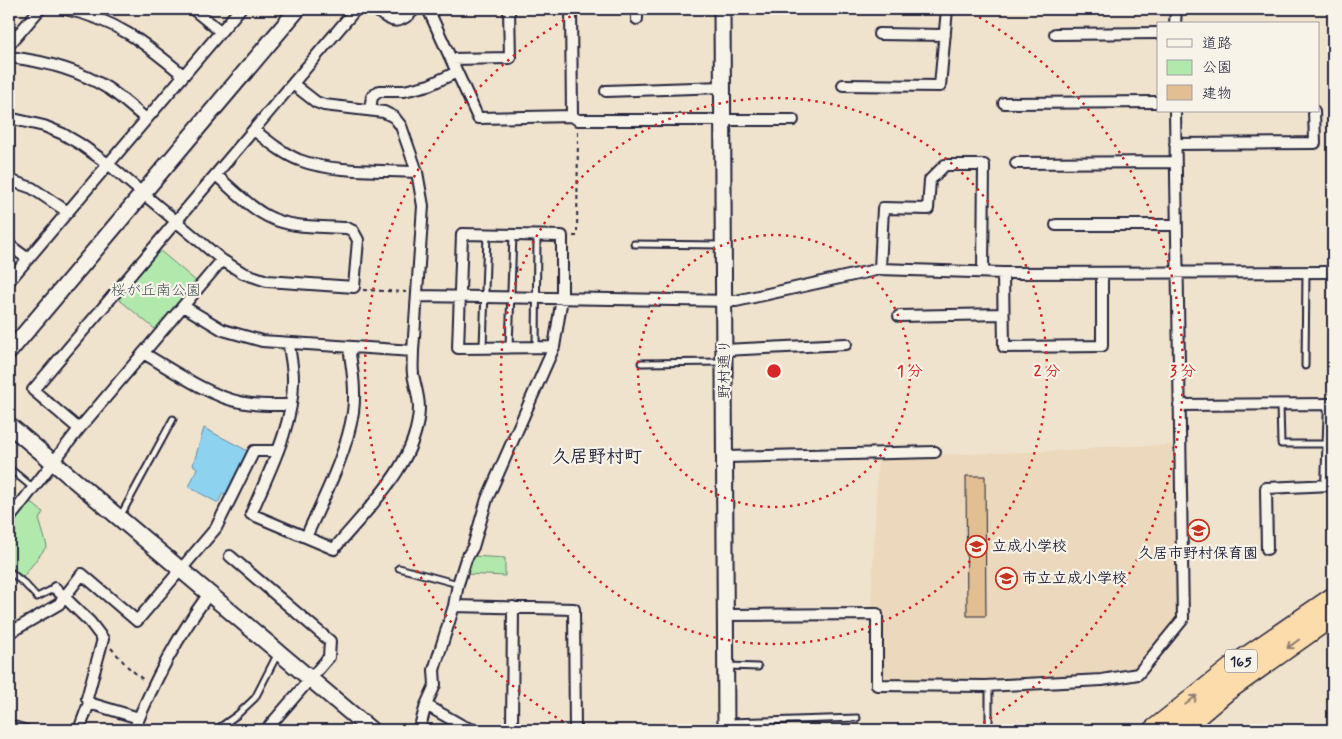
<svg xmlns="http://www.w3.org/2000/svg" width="1342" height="739" viewBox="0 0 1342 739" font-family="Mynerve,'Klee One',sans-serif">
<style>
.built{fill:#ecd8bc}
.green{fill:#b1e9ac;stroke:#6a8674}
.water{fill:#8dd2ef;stroke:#628ca7}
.building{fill:#e1bf93;stroke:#22223b}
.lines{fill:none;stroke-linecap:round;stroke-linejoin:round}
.lane-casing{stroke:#22223b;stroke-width:9}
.street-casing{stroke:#22223b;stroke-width:14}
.secondary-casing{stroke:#22223b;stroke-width:19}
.highway-casing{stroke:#22223b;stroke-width:22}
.path{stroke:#22223b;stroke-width:2;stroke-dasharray:4 4;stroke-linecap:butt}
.lane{stroke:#f7f3e8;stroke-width:5}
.street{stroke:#f7f3e8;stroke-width:10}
.secondary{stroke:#f7f3e8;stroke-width:15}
.highway{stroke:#fcdcab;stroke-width:19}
.oneway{stroke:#8f7f73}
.ring{fill:none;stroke:#d62828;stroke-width:2.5;stroke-dasharray:2.5 5}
.labels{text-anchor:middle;stroke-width:4.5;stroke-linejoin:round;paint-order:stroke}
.shield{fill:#f7f3e8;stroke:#62616f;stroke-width:1}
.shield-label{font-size:14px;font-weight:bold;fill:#22223b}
.park-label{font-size:15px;fill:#465457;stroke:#f7f3e8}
.street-label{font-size:15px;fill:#22223b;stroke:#f7f3e8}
.poi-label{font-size:15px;font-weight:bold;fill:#22223b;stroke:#f7f3e8;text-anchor:start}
.quarter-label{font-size:18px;font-weight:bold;fill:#22223b;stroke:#f7f3e8}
.centre{fill:#d62828;stroke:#f7f3e8;stroke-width:2.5}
.ring-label{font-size:15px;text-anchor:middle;font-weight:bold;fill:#d62828;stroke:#f7f3e8;stroke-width:4.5;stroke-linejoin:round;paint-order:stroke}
</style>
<rect width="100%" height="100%" fill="#f0e3ce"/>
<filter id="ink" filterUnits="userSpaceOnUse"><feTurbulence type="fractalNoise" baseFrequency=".02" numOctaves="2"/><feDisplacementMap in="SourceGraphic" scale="10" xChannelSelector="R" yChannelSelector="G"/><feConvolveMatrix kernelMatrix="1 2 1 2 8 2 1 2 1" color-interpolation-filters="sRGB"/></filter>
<g filter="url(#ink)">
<path class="built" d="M1175 445 1172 450 1177 616 1136 668 1106 673 1005 679H888L884 676 883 608 871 607 878 457 1085 450 1095 447Z"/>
<path class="green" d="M158 249 197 282 156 330 116 297Z
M29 501 43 512 39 519 47 546 23 577 9 566V528Z
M472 556 505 558V576L465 574Z"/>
<path class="water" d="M204 428 248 451 226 494 223 493 218 503 189 487 197 468 193 465Z"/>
<path class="building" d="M966 476H985L986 616H967Z"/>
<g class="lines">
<defs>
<path id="lane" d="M634 244 721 245
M483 347 487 235
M509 347 513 235
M536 347 537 236
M641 363 723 362
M1305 366 1306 273
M1280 405 1281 444H1328
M9 468 32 487
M121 515 173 419
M399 568 458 584
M9 571 25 584 37 597 55 588
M728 666 758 667
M729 722 857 718
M9 723 32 730
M216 730 237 715 255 698 277 655
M989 730V686"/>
<path id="street" d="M65 9C115 19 145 43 183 75
M193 9 220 31
M375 9C391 23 399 26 415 9
M428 9 478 118 572 116 571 9
M637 19V9
M1175 24 1176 9
M879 34 945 35
M1055 34 1158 33
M9 45 40 9
M9 57C44 61 79 70 109 89 122 98 134 109 146 119
M451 59 510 58 509 9
M843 85 940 86 947 9
M606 91 723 87
M1004 103 1158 102
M370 109 372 97 379 91H404L429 85 457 72
M572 116 578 120H793
M9 118 44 126 63 134 80 144 108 164 222 260 243 273 267 281 354 287 358 240 353 231 347 228C321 226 291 229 267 216 248 206 232 189 216 175
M254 130C268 141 282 153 299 160 333 173 381 170 417 172
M1175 144 1315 143 1314 111
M1016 163 1175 162
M9 180 32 188 68 212
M1056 225H1176
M462 234 562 236V298L554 347 458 348Z
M9 245 28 259
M880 269 883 208 928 209 930 180 945 165H984L983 272
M1003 273 1004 347 1102 346V273
M9 281 240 9
M417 296 736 301 880 269 1003 273 1333 272
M183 306 223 330 262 341 413 351
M899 316 1003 314
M289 344C290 355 293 367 293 378 294 426 269 471 251 514L334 549C367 509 418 463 419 408 419 396 415 386 413 374 412 367 413 359 413 351L423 206 417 172 401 126 394 117 384 112 324 105 316 102 293 84
M724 350 846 344
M143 353C171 369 209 396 240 402 257 406 274 405 291 405
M1179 405 1330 404 1327 485
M79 429 33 390 356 9
M725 457 935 452
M9 519 79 429 222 260
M306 537C323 499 347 453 353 412 356 390 352 368 349 347
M1267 549 1266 488 1332 485
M230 556 330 641 329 657 266 730
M55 588 90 622 103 639 87 698 89 703 79 730
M454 606 574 609 575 730
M725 615 877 614V685L985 686 1102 680 1138 674 1183 619 1175 111
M9 633 59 604 82 574 137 621 216 528 254 451H278
M89 703 139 718
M426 705 463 726 474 730
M134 730C153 683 178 636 208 595
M419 730 426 705 435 685 434 670 454 606 458 584 466 559 473 547 487 499 554 347
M512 730 513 607"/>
<path id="secondary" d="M722 9 726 730
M9 352 298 9
M9 425 371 730"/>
<path id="highway" d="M1153 730 1237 663 1333 597
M1181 730 1227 691 1333 616"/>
</defs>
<use href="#lane" class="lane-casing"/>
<use href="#street" class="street-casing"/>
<use href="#secondary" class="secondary-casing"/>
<use href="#highway" class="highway-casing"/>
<path class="path" d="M573 236H577L578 130
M363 290 406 292
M111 648 128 667 145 681
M147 724 153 730"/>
<use href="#lane" class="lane"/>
<use href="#street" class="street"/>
<use href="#secondary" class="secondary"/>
<use href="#highway" class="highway"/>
</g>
<defs><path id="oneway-shaft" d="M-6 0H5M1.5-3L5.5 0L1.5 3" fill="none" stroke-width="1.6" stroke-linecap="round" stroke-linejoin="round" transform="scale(1.25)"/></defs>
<g class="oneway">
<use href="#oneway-shaft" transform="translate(1293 644) rotate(144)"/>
<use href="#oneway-shaft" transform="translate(1191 700) rotate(-39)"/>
</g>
</g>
<g class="ring">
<circle cx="774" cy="371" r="136"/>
<circle cx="774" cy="371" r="273"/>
<path d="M576 729A409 409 0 0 1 582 10M966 10A409 409 0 0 1 972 729"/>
</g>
<defs>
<symbol id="school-ring" viewBox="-11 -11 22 22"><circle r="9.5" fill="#f7f3e8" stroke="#c8321e" stroke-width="1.5"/><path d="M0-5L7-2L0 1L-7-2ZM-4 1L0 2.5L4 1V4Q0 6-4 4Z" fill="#c8321e"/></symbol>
</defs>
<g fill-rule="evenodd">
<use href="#school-ring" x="1186" y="518" width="25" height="25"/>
<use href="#school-ring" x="964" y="534" width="25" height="25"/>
<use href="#school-ring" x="994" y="566" width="25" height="25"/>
</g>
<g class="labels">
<rect class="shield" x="1225" y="649.5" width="32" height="23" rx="4"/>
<g class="shield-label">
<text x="1241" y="666">165</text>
</g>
<g class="park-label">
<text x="156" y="295">桜が丘南公園</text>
</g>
<g class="street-label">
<text transform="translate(724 369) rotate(-90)" y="5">野村通り</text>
</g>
<g class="poi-label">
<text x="992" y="551">立成小学校</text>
<text x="1198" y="558" text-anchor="middle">久居市野村保育園</text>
<text x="1022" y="583">市立立成小学校</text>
</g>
<g class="quarter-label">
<text x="597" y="462">久居野村町</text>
</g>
</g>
<circle cx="774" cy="371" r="8" class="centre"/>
<g class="ring-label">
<text x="910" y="376">1 分</text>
<text x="1047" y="376">2 分</text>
<text x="1183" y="376">3 分</text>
</g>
<rect width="1342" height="739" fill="none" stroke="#f7f3e8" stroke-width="30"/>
<rect x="15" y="15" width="1312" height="709" fill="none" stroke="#22223b" stroke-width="2" filter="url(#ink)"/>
<rect x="1157" y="22" width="162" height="90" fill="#f7f3e8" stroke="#a29fa3"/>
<rect x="1167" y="39" width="25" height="8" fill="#f7f3e8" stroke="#a29fa3"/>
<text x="1202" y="48" font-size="15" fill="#22223b">道路</text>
<rect x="1167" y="60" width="25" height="15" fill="#b1e9ac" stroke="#a29fa3"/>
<text x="1202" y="72" font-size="15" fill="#22223b">公園</text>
<rect x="1167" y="85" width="25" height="15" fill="#e1bf93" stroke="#a29fa3"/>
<text x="1202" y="98" font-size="15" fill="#22223b">建物</text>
</svg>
